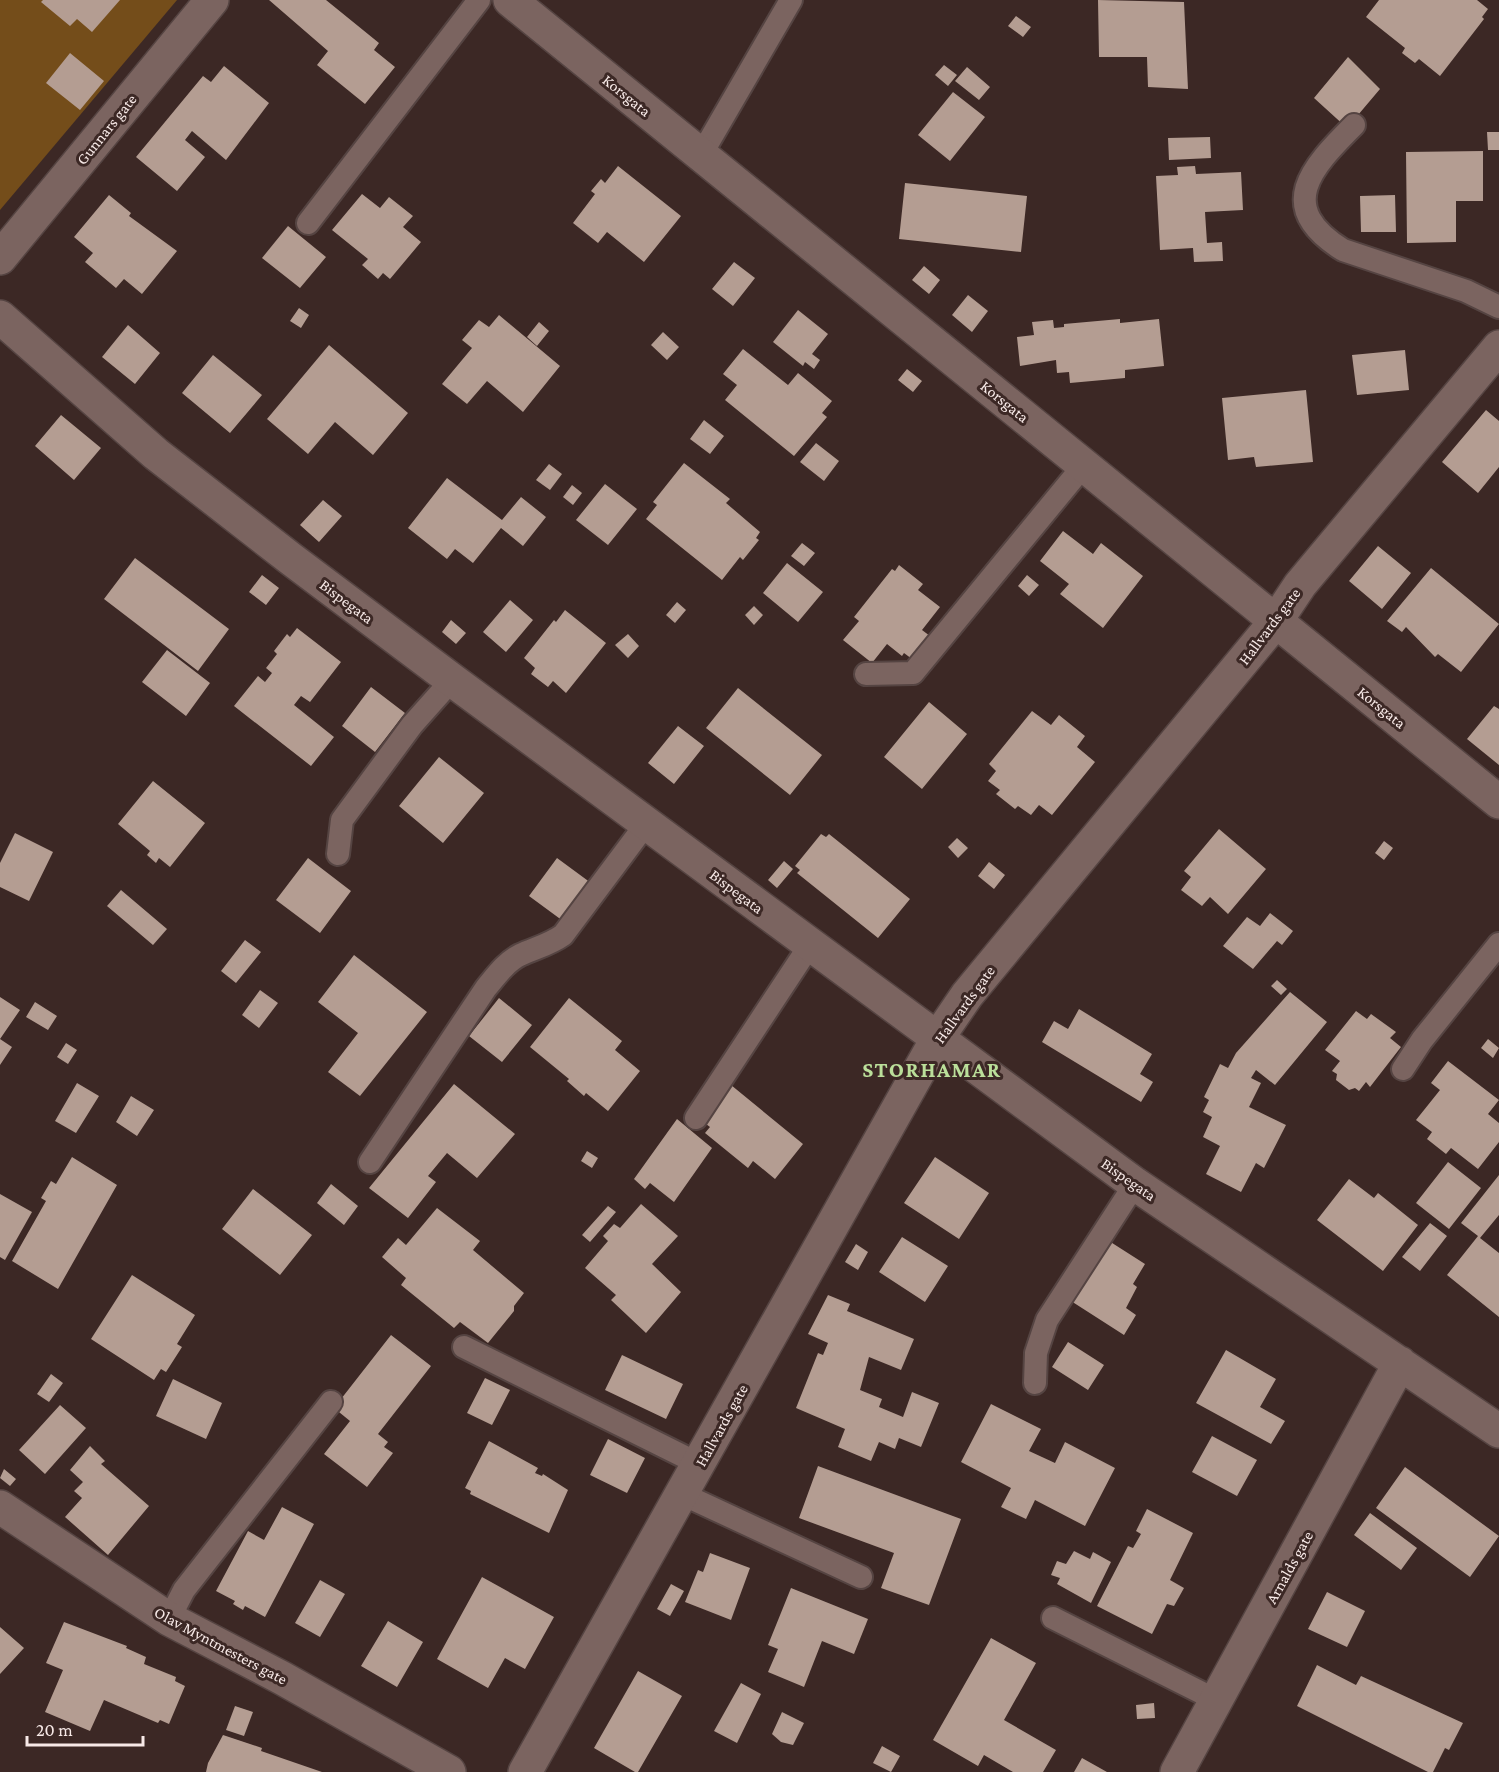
<svg xmlns="http://www.w3.org/2000/svg" width="1499" height="1772" viewBox="0 0 1499 1772" font-family="'Crimson Pro',serif">
<style>
.green{fill:#744d1a}
.building{fill:#b49d92}
.lines{fill:none;stroke-linecap:round;stroke-linejoin:round}
.lane-casing{stroke:#554442;stroke-width:26}
.street-casing{stroke:#554442;stroke-width:36}
.lane{stroke:#7b6460;stroke-width:22}
.street{stroke:#7b6460;stroke-width:33}
.labels{text-anchor:middle;stroke-width:6;stroke-linejoin:round;paint-order:stroke}
.street-label{font-size:16px;fill:#f7e9e7;stroke:#3c2825}
.district-label{font-size:22px;font-weight:bold;letter-spacing:1.5px;fill:#bbdf9a;stroke:#3c2825}
</style>
<rect width="100%" height="100%" fill="#3c2825"/>
<path class="green" d="M0 0H177L0 210Z"/>
<path class="building" d="M43 0H120L92 32 77 19 70 26 41 2Z
M269 0H326L379 43 374 50 395 67 365 104 317 65 328 51Z
M1098 0 1184 2 1188 89 1148 87 1147 57H1099Z
M1379 0H1477L1488 9 1482 17 1484 19 1440 76 1419 59 1415 63 1402 53 1405 48 1366 17Z
M1016 16 1031 27 1023 37 1008 26Z
M70 53 104 81 80 110 46 83Z
M1348 57 1380 89 1347 128 1314 98Z
M944 65 957 75 948 86 935 75Z
M224 66 269 103 226 160 192 131 185 140 205 157 177 191 136 157 203 76 211 82Z
M967 67 990 87 979 100 955 81Z
M953 92 985 117 950 161 918 135Z
M1487 132H1499V150H1488Z
M1210 137 1211 158 1169 160 1168 138Z
M1483 151V201H1456V242L1407 243 1406 152Z
M618 166 681 216 644 262 607 232 598 243 573 223 595 194 591 191 601 179 605 183Z
M1195 166 1196 174 1241 172 1243 210 1205 212 1207 243 1222 242 1223 261 1194 262 1193 248 1160 250 1156 176 1178 175 1177 167Z
M905 183 1027 196 1021 252 899 239Z
M362 194 380 208 389 197 413 216 403 227 421 242 390 279 383 273 378 279 362 265 368 259 332 230Z
M109 195 131 213 129 216 177 251 142 294 124 279 116 288 85 262 93 253 74 237Z
M1395 195 1396 232H1361L1360 196Z
M288 226 326 257 300 288 262 258Z
M734 262 755 278 733 306 712 289Z
M924 266 940 280 929 294 912 280Z
M968 295 988 311 972 332 952 315Z
M299 308 309 315 301 328 290 321Z
M798 310 828 334 812 354 820 360 814 369 805 362 803 366 773 342Z
M499 315 560 366 523 412 487 381 467 404 442 384 472 348 462 340 479 320 489 327Z
M1120 319V323L1159 319 1164 366 1125 370V378L1070 383 1069 372 1057 373 1056 360 1020 366 1017 337 1034 335 1032 322 1053 320 1054 328 1064 327V324Z
M539 322 549 331 537 346 527 337Z
M128 325 160 353 135 384 102 357Z
M663 332 679 347 667 360 651 345Z
M329 345 408 413 373 455 335 422 308 454 267 419Z
M743 349 788 385 798 373 832 401 822 413 827 417 794 456 725 400 737 385 723 374Z
M1405 350 1409 390 1357 395 1352 355Z
M213 355 262 395 230 433 182 393Z
M907 369 922 381 913 392 898 380Z
M1306 390 1313 462 1256 467 1254 457 1228 460 1222 398Z
M1486 410 1499 421V467L1478 493 1442 462Z
M61 415 101 448 74 480 35 446Z
M704 420 724 436 710 454 690 439Z
M816 443 839 461 824 481 800 462Z
M684 463 730 499 726 503 760 532 756 538 759 540 743 560 740 557 722 580 646 519 657 505 653 502Z
M549 464 562 474 550 490 536 480Z
M447 478 502 520 521 497 546 517 523 546 501 528 473 563 455 549 447 559 408 528Z
M605 484 637 509 608 545 576 520Z
M572 485 582 493 573 505 563 497Z
M323 500 342 516 319 542 300 525Z
M1063 531 1093 554 1101 543 1143 576 1103 628 1060 594 1069 584 1040 561Z
M802 543 815 553 804 566 791 556Z
M1378 546 1411 573 1382 609 1349 581Z
M135 558 229 629 198 671 104 599Z
M787 563 823 592 798 622 763 593Z
M899 565 923 584 918 590 940 607 922 630 930 636 912 659 904 653 902 656 887 644 872 663 843 640 859 621 854 617 892 569 895 571Z
M1431 568 1499 624 1461 672 1438 654 1435 657 1406 627 1402 632 1387 621Z
M262 575 279 588 266 605 249 592Z
M1027 575 1039 585 1029 596 1018 586Z
M510 600 533 620 506 652 483 632Z
M677 602 686 610 675 623 666 615Z
M754 606 763 615 754 625 745 615Z
M565 610 606 643 566 693 553 681 548 687 531 674 535 668 524 658 554 620 556 622Z
M451 620 466 633 456 644 442 632Z
M297 628 341 662 310 702 301 696 294 705 334 737 311 766 234 706 258 676 265 682 272 673 266 668 277 654 274 651 287 634 290 637Z
M628 634 639 646 628 658 615 645Z
M167 650 210 683 186 716 142 682Z
M371 687 405 713 375 752 342 726Z
M738 688 822 755 790 795 706 728Z
M929 702 967 734 922 789 884 757Z
M1494 706 1499 709V765L1467 739Z
M1032 711 1051 725 1059 715 1085 736 1077 747 1095 762 1052 815 1039 805 1031 815 1018 806 1015 809 996 794 1000 790 988 781 996 771 989 764Z
M678 726 704 746 674 784 648 763Z
M439 757 484 793 443 843 399 806Z
M153 781 205 823 170 867 159 858 156 863 147 855 150 851 118 824Z
M1219 829 1266 869 1228 914 1210 897 1202 906 1181 890 1191 877 1184 871Z
M15 833 53 852 29 901 0 887V863Z
M821 834 826 837 829 834 910 899 878 938 797 873 800 870 795 866Z
M957 838 968 848 958 858 948 847Z
M1384 841 1393 848 1384 860 1375 853Z
M308 858 351 891 320 933 276 900Z
M557 858 591 883 563 921 529 896Z
M784 861 793 869 777 888 768 880Z
M989 862 1005 875 994 889 978 876Z
M121 890 167 929 153 945 107 906Z
M1270 913 1293 931 1282 945 1277 941 1253 969 1223 946 1247 917 1260 926Z
M245 940 261 952 236 983 221 971Z
M354 955 427 1012 360 1096 328 1072 358 1033 318 1002Z
M1277 980 1287 989 1281 995 1271 986Z
M260 990 278 1003 259 1028 242 1015Z
M1290 992 1327 1022 1275 1085 1256 1070 1251 1078 1261 1083 1249 1107 1286 1125 1264 1168 1256 1163 1241 1192 1206 1174 1220 1146 1203 1137 1212 1117 1203 1112 1209 1100 1204 1097 1220 1064 1228 1068 1236 1053Z
M0 997 20 1010 0 1039 12 1047 0 1065Z
M499 998 532 1025 502 1062 469 1036Z
M569 998 622 1041 615 1050 640 1071 608 1111 586 1093 584 1096 567 1081 569 1079 530 1047Z
M35 1002 57 1016 48 1030 26 1017Z
M1079 1009 1152 1054 1140 1074 1153 1082 1141 1102 1042 1042 1054 1021 1068 1029Z
M1356 1011 1367 1019 1371 1014 1396 1032 1390 1038 1401 1047 1370 1087 1366 1082 1359 1091 1355 1088 1349 1090 1336 1080 1337 1074 1332 1071 1340 1061 1325 1050Z
M1488 1039 1499 1048 1493 1058 1481 1048Z
M66 1043 77 1050 68 1064 57 1057Z
M1448 1061 1499 1100 1488 1114 1499 1123V1142L1478 1169 1451 1148 1446 1154 1427 1139 1432 1132 1416 1120 1440 1090 1431 1083Z
M77 1083 99 1096 76 1133 55 1121Z
M454 1084 515 1134 477 1178 447 1153 428 1176 436 1182 408 1218 369 1188Z
M731 1085 803 1144 775 1179 753 1161 748 1168 705 1133 710 1127 702 1121Z
M131 1096 154 1110 137 1136 116 1122Z
M677 1119 712 1148 674 1202 650 1183 645 1189 634 1179Z
M587 1151 598 1158 592 1168 581 1161Z
M72 1157 117 1185 58 1289 12 1261 46 1201 41 1198 51 1181 56 1184Z
M935 1157 989 1193 959 1239 904 1203Z
M1448 1162 1481 1188 1449 1229 1416 1203Z
M1499 1175V1215L1480 1238 1499 1253V1317L1447 1275 1478 1236 1461 1223Z
M1349 1179 1374 1198 1378 1193 1418 1225 1383 1271 1317 1220Z
M331 1184 358 1206 344 1225 317 1203Z
M253 1189 312 1235 280 1275 222 1229Z
M0 1194 32 1212 5 1260 0 1257Z
M641 1204 678 1236 652 1264 681 1292 646 1333 611 1300 616 1295 585 1268 608 1241 603 1236 614 1224 620 1228Z
M608 1206 616 1212 590 1242 582 1235Z
M437 1208 480 1241 473 1250 524 1293 514 1306V1311L488 1343 460 1322 454 1328 401 1285 406 1278 382 1257 398 1238 406 1245Z
M1430 1223 1447 1236 1420 1271 1402 1257Z
M902 1237 948 1266 925 1302 879 1272Z
M1109 1241 1145 1264 1133 1284 1137 1287 1126 1308 1136 1315 1124 1335 1071 1301Z
M856 1244 868 1252 858 1270 845 1262Z
M132 1275 195 1315 177 1344 182 1347 166 1372 161 1369 154 1380 91 1339Z
M828 1295 850 1304 847 1311 914 1339 901 1370 869 1357 860 1390 882 1399 879 1407 903 1417 912 1392 939 1403 921 1447 899 1438 895 1449 879 1442 871 1461 838 1447 845 1429 796 1408 818 1353 823 1355 828 1343 808 1334Z
M391 1335 431 1366 378 1434 388 1442 384 1447 393 1453 367 1487 324 1454 350 1421 334 1408Z
M1068 1342 1104 1365 1088 1390 1052 1367Z
M1226 1350 1276 1379 1260 1407 1285 1421 1271 1444 1196 1403Z
M622 1355 683 1384 666 1419 605 1390Z
M51 1374 63 1383 49 1402 37 1394Z
M485 1378 510 1390 492 1425 467 1413Z
M173 1379 222 1403 206 1439 156 1416Z
M991 1404 1041 1429 1029 1451 1055 1463 1065 1442 1115 1468 1085 1526 1035 1500 1026 1519 1001 1507 1011 1488 961 1462Z
M60 1405 86 1428 45 1474 19 1450Z
M1212 1436 1257 1460 1237 1496 1192 1472Z
M608 1439 645 1458 627 1493 590 1475Z
M489 1441 538 1468 535 1473 542 1476 543 1474 568 1490 549 1533 470 1494 471 1491 465 1488Z
M90 1446 105 1461 101 1464 149 1506 108 1555 65 1517 82 1498 74 1491 83 1482 70 1470Z
M818 1466 961 1519 929 1605 881 1588 894 1553 799 1518Z
M1405 1467 1499 1536 1470 1577 1376 1508Z
M4 1469 16 1479 10 1486 0 1478Z
M282 1507 314 1524 265 1617 245 1606 243 1610 233 1604 235 1601 216 1591 248 1531 264 1540Z
M1147 1509 1193 1533 1170 1580 1184 1588 1174 1606 1167 1604 1152 1634 1097 1606 1128 1546 1133 1548 1141 1534 1136 1531Z
M1370 1513 1417 1548 1401 1570 1354 1535Z
M1074 1551 1090 1559 1093 1552 1111 1562 1091 1603 1057 1584 1060 1578 1051 1575 1057 1561 1066 1564Z
M710 1553 750 1568 731 1620 685 1602 698 1570 703 1572Z
M482 1577 554 1617 525 1669 505 1658 488 1688 437 1659Z
M320 1580 345 1594 320 1637 295 1623Z
M671 1584 684 1591 670 1616 657 1609Z
M791 1588 868 1619 854 1654 822 1641 804 1687 768 1672 778 1649 768 1645Z
M1327 1592 1365 1611 1347 1647 1308 1629Z
M388 1621 423 1642 397 1687 361 1666Z
M64 1622 127 1646 126 1648 146 1657 144 1664 176 1677 175 1681 185 1686 169 1724 160 1720 158 1723 104 1700 90 1731 45 1712 63 1670 46 1663Z
M0 1627 24 1648 0 1674Z
M991 1638 1036 1663 1004 1720 1056 1750 1043 1772H1013L984 1755 978 1766 933 1740Z
M1317 1665 1356 1685 1361 1676 1463 1723 1449 1750 1445 1748 1433 1772H1428L1297 1706Z
M638 1671 682 1696 638 1772H635L594 1748Z
M741 1683 761 1694 737 1743 714 1731Z
M1154 1703 1155 1718 1137 1719 1136 1705Z
M235 1706 253 1712 244 1736 226 1730Z
M782 1712 804 1723 793 1745 781 1742 772 1734Z
M223 1735 262 1748 261 1751 322 1772H206L208 1763Z
M882 1746 900 1756 891 1772 873 1763Z
M1082 1758 1107 1772H1074Z"/>
<g class="lines">
<defs>
<path id="lane" d="M1354 125C1311 168 1274 207 1343 250L1466 291 1499 307
M701 155 791 0
M308 223 479 0
M866 674 913 673 1084 465
M338 854 342 820 412 725 452 680
M1403 1069 1422 1040 1499 944
M696 1118 810 945
M370 1162 486 988C496 976 506 962 520 955 535 948 549 945 563 935L646 824
M464 1347 699 1464
M1035 1383 1036 1353 1047 1320 1135 1184
M682 1494 861 1577
M1053 1618 1216 1700
M169 1619 184 1590 331 1402"/>
<path id="street" d="M510 0 1499 802
M0 258 212 0
M0 317 156 454 291 559 452 680 1135 1184 1499 1431
M0 1507 169 1619 282 1678 449 1772
M525 1772 937 1039 967 995 1276 621 1300 585 1499 347
M1177 1772 1400 1363"/>
</defs>
<use href="#lane" class="lane-casing"/>
<use href="#street" class="street-casing"/>
<use href="#lane" class="lane"/>
<use href="#street" class="street"/>
</g>
<g class="labels">
<g class="street-label">
<text transform="translate(627 95) rotate(39)" y="6">Korsgata</text>
<text transform="translate(106 129) rotate(-51)" y="6">Gunnars gate</text>
<text transform="translate(1005 401) rotate(39)" y="6">Korsgata</text>
<text transform="translate(347 601) rotate(37)" y="6">Bispegata</text>
<text transform="translate(1269 626) rotate(-53)" y="6">Hallvards gate</text>
<text transform="translate(1382 707) rotate(39)" y="6">Korsgata</text>
<text transform="translate(737 891) rotate(37)" y="6">Bispegata</text>
<text transform="translate(964 1004) rotate(-54)" y="6">Hallvards gate</text>
<text transform="translate(1129 1179) rotate(35)" y="6">Bispegata</text>
<text transform="translate(721 1425) rotate(-61)" y="6">Hallvards gate</text>
<text transform="translate(1289 1567) rotate(-61)" y="6">Arnalds gate</text>
<text transform="translate(221 1645) rotate(28)" y="6">Olav Myntmesters gate</text>
</g>
<g class="district-label">
<text x="932" y="1077">STORHAMAR</text>
</g>
</g>
<path d="M27 1736v9h116v-9" fill="none" stroke="#f7e9e7" stroke-width="3"/>
<text x="36" y="1736" font-size="18" fill="#f7e9e7" stroke="#3c2825" stroke-width="4.5" paint-order="stroke">20 m</text>
</svg>
